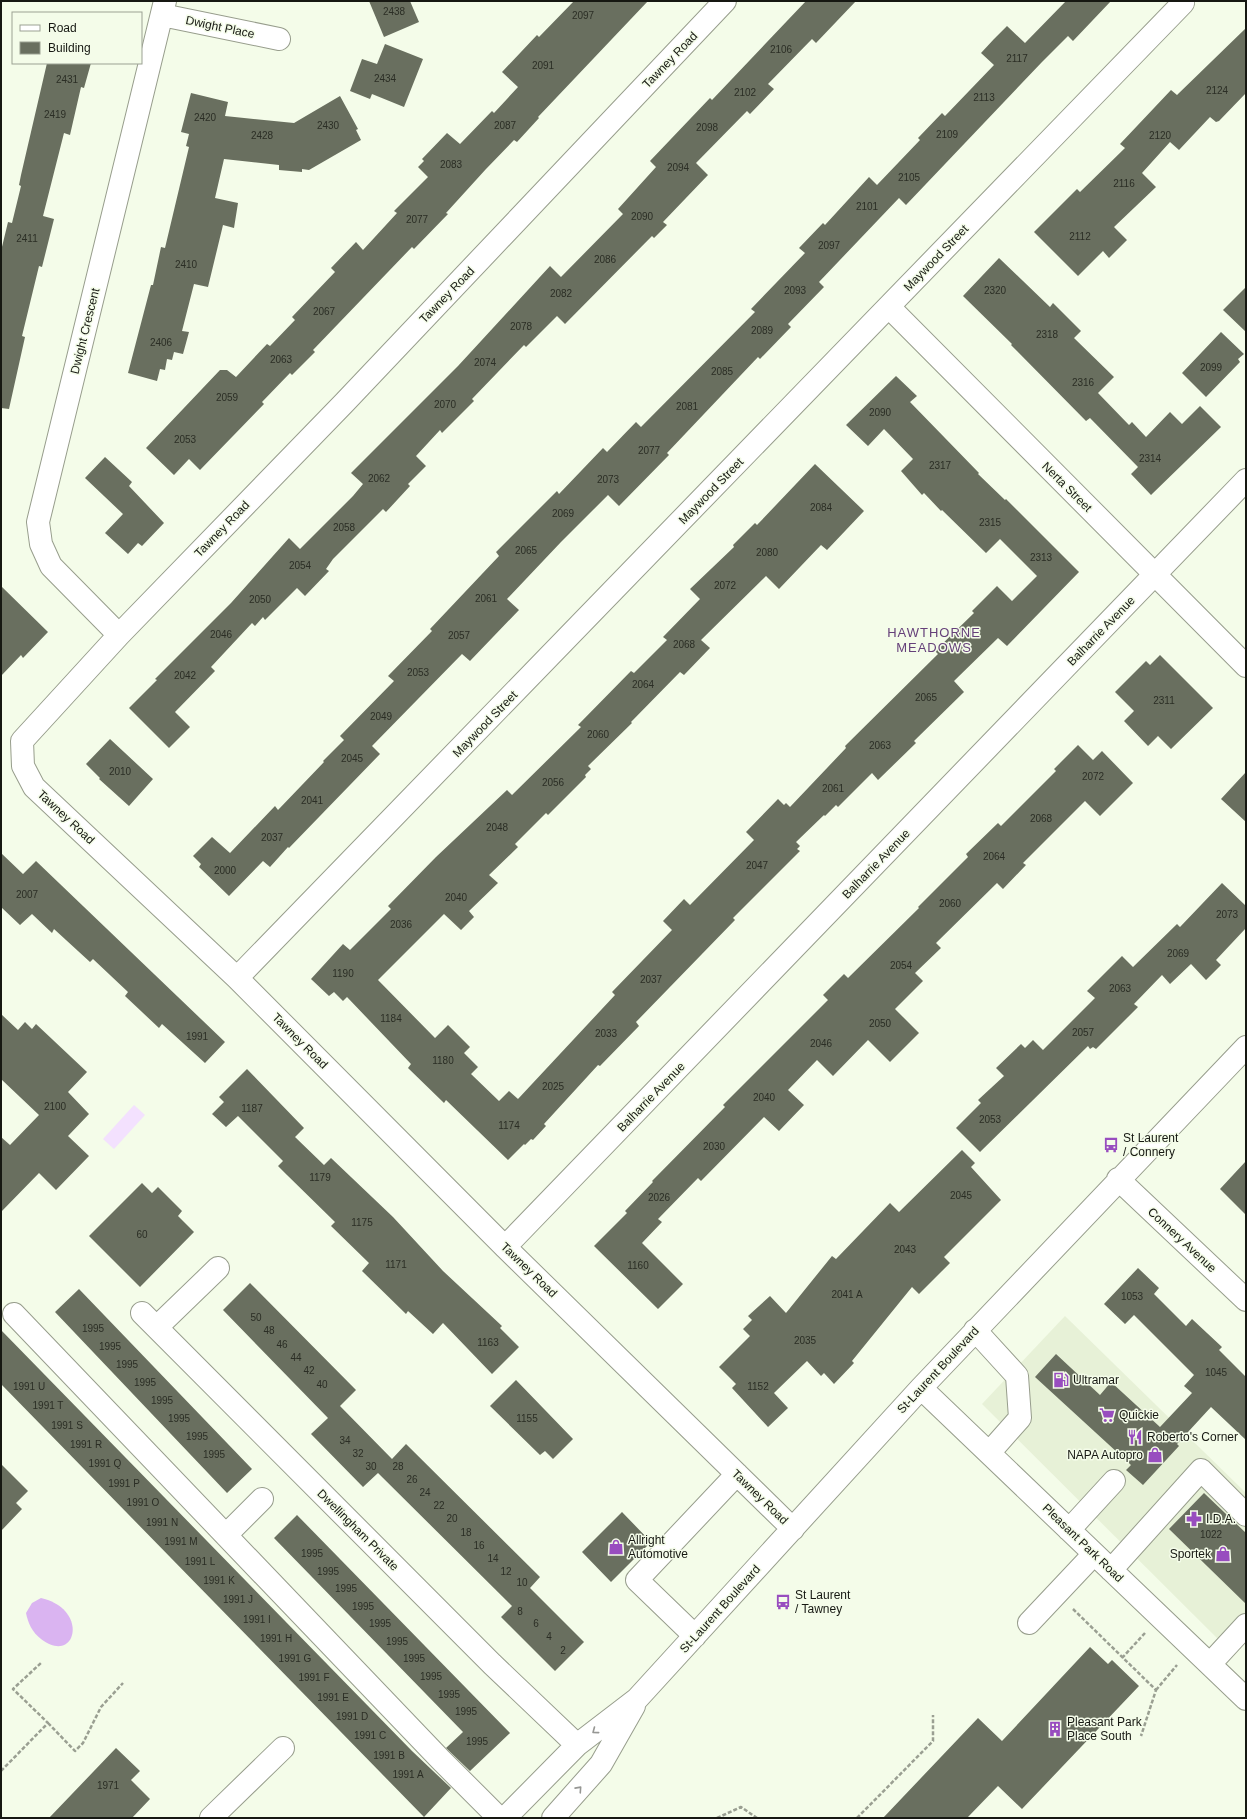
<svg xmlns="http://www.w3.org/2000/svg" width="1247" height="1819" viewBox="0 0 1247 1819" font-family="Helvetica,sans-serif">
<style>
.built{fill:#e7f1d7}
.green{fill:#f3e1fe}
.water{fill:#dab4f1}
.building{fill:#696f5f}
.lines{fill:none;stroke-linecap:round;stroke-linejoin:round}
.minor-casing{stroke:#979d8c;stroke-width:24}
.path{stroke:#9a9f92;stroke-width:2.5;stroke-dasharray:4 2;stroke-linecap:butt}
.minor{stroke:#fff;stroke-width:22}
.oneway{stroke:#969794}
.labels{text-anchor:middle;stroke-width:3;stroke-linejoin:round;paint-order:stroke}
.number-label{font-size:10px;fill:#2b2e25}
.street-label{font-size:12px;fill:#161812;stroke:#f4fce9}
.poi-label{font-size:12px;fill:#161812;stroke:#f4fce9;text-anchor:start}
.neighbourhood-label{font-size:13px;letter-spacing:1px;fill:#654079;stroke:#f4fce9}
</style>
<rect width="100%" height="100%" fill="#f4fce9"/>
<path class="built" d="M1065 1316 1246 1493V1636L1231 1652 982 1404Z"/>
<path class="green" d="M134 1105 145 1115 114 1149 103 1139Z"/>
<path class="water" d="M41 1598C90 1609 76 1666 41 1639 32 1632 28 1623 26 1613L32 1603Z"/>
<path class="building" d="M369 1H410L419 22 384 37Z
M574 1H648L538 117 539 118 517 142 514 140 486 169 446 213 448 214 414 249 412 247 363 298 313 350 315 352 292 375 290 373 262 402 264 404 200 470 189 459 174 475 146 448 220 370H227L236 377 267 344 270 346 295 320 292 317 335 272 331 268 356 242 363 250 397 213 394 211 428 177 418 167 424 161 422 159 447 133 460 144 492 111 494 113 518 87 502 72 537 35 539 37Z
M806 1H856L816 43 812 39 768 84 774 89 750 114 747 111 696 163 708 175 663 222 667 225 654 238 652 236 565 324 557 316 526 347 524 345 472 399 474 401 442 433 440 430 416 456 426 466 408 484 410 486 386 512 383 509 333 559 326 569 329 571 305 596 297 588 265 620 263 617 255 626 252 623 211 667 215 671 175 712 190 727 169 748 129 708 157 680 155 679 231 603 289 538 300 549 353 496 363 484 351 473 458 366 550 266 561 277 623 214 618 209 656 167 650 161 710 98 712 100Z
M1066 1H1111L1073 41 1068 36 1042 62 906 205 899 198 819 282 824 287 788 324 791 327 760 359 758 357 667 453 669 455 619 506 608 495 561 542 507 599 519 610 470 661 462 654 372 746 380 754 289 848 288 847 270 867 263 861 229 896 199 867 201 864 193 856 212 837 230 853 275 806 278 810 324 762 323 761 344 740 340 736 394 681 388 676 432 631 430 629 499 556 496 552 557 491 559 494 603 448 607 452 636 422 641 427 755 312 751 309 805 253 799 248 823 223 825 225 869 177 877 185 920 140 918 138 942 113 945 116 994 65 981 53 994 39 1007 26 1025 43Z
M1246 28V93L1219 121 1216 122 1210 117 1179 150 1170 142 1142 173 1156 187 1114 227 1127 240 1109 258 1103 251 1078 276 1034 232 1077 189 1080 192 1125 148 1120 144 1171 90 1177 95Z
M385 44 423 59 404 107 372 94 370 99 350 91 362 59 377 64Z
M47 63H91L84 88 81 87 70 135 64 133 43 216 54 219 42 267 39 266 22 336 25 337 9 409 1 408V251L8 222 12 223 21 186 19 185 21 175Z
M191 93 228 102 225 116 294 123 340 96 358 129 356 130 361 140 309 170 302 169V172L279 170V165L224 159 215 198 238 203 234 228 223 225 208 287 194 284 182 331 189 332 183 354 174 352 172 360 167 359 165 370 160 369 157 381 128 373 151 285H153L161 247 165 248 189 147 186 146 189 134 181 132Z
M999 258 1050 307 1053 303 1081 331 1074 338 1114 377 1098 393 1129 425 1132 422 1146 437 1170 412 1182 424 1200 406 1221 427 1151 495 1131 474 1138 467 1090 418 1086 421 1011 345 1012 344 963 296Z
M1246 287V332L1223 310Z
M1221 332 1244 354 1238 359 1240 362 1206 397 1182 373Z
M896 376 917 396 910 402 979 473 978 474 1005 500 1006 499 1079 572 1007 646 998 638 954 681 964 692 914 741 916 743 878 780 872 773 838 807 836 805 825 816 824 815 796 842 800 846 797 849 800 851 733 918 735 920 636 1022 639 1026 600 1066 598 1065 544 1124 546 1126 533 1140 531 1139 525 1145 524 1144 508 1160 446 1100 444 1103 408 1068 411 1064 347 997 343 1001 334 992 329 996 311 979 343 944 350 950 391 909 388 906 436 857 507 790 512 795 581 727 578 725 631 671 634 673 667 640 663 637 700 599 690 589 734 547 733 545 755 523 757 525 815 464 864 511 827 550 821 545 779 589 766 576 701 640 710 648 684 675 680 672 631 722 632 723 588 766 591 769 585 775 586 777 548 815 546 813 515 844 518 847 489 875 498 883 469 911 474 917 461 930 444 914 378 980 435 1038 448 1025 470 1047 464 1053 478 1067 471 1074 499 1101 509 1091 518 1099 615 995 612 992 672 930 663 921 684 899 690 905 754 840 746 832 778 799 784 805 786 803 790 807 846 748 845 746 938 654 935 651 974 613 972 611 997 586 1012 601 1037 576 1000 539 986 553 942 510 941 511 924 493 922 495 901 471 913 459 884 429 868 446 846 425Z
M105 457 132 482 129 486 164 523 142 546 138 543 128 554 105 533 123 514 85 478Z
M1 586 48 632 23 658 21 655 1 676Z
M1160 655 1213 708 1171 749 1158 736 1148 746 1124 721 1134 711 1115 692 1146 661 1150 665Z
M110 739 153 779 129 806 99 779 100 778 86 764Z
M1078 745 1093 760 1102 751 1133 783 1100 816 1085 801 1023 863 1026 865 1003 889 997 883 936 943 941 948 915 973 923 981 895 1009 919 1033 890 1062 868 1040 833 1076 817 1060 788 1090 804 1105 779 1131 764 1117 701 1181 698 1178 658 1219 662 1222 642 1243 683 1284 658 1309 594 1246 627 1213 625 1211 653 1182 652 1181 725 1107 723 1105 828 1000 823 995 844 974 848 978 919 908 918 907 968 857 966 854 998 823 1001 826 1056 771 1054 769Z
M1246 772V822L1221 799Z
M1 853 23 874 36 861 225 1042 205 1063 162 1024 159 1028 125 996 128 992 93 959 90 962 54 929 52 933 32 914 20 925 1 907Z
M1222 883 1246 906V928L1216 960 1221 965 1206 980 1191 964 1170 984 1162 975 1134 1004 1138 1007 1096 1049 1093 1047 1090 1049 1088 1046 980 1152 956 1128 981 1103 978 1100 1004 1076 996 1068 1021 1044 1025 1048 1033 1040 1043 1050 1095 998 1087 991 1122 956 1133 967 1177 924 1180 927Z
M1 1014 18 1030 25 1022 32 1029 36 1024 87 1072 68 1092 89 1114 68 1136 89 1156 56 1190 39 1173 1 1212V1137L10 1145 39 1115 1 1079Z
M247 1069 304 1128 295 1137 324 1165 331 1158 393 1217 443 1271 502 1326 500 1328 519 1347 492 1374 443 1323 433 1334 408 1311 406 1314 362 1271 369 1263 331 1226 335 1222 287 1175 278 1166 283 1161 238 1116 226 1127 212 1114 224 1102 219 1097Z
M962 1150 975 1163 971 1167 1001 1200 944 1257 950 1263 919 1294 912 1287 852 1361 854 1363 834 1384 824 1373 821 1376 807 1361 774 1393 788 1408 768 1427 732 1388 736 1384 719 1367 750 1336 743 1329 752 1320 748 1316 770 1296 786 1313 832 1256 836 1259 890 1203 899 1212Z
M1246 1161V1215L1220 1189Z
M142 1183 152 1193 158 1187 182 1211 178 1216 194 1232 140 1287 89 1236Z
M1138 1268 1159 1288 1154 1294 1186 1326 1192 1319 1222 1347 1219 1350 1246 1377V1440L1211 1407 1177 1444 1179 1446 1143 1485 1126 1470 1131 1465 1035 1377 1056 1354 1100 1395 1111 1382 1160 1427 1192 1393 1184 1386 1194 1375 1134 1315 1125 1324 1104 1304Z
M250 1283 356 1390 340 1406 392 1459 406 1444 540 1577 530 1588 584 1642 555 1671 501 1617 512 1606 378 1473 363 1487 311 1434 328 1418 223 1310Z
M79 1289 252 1469 227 1493 55 1312Z
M1 1330 412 1751 451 1788 424 1817 1 1384Z
M516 1380 573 1439 553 1459 545 1451 540 1455 490 1406Z
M1 1464 28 1491 16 1503 22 1509 1 1531Z
M1204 1493 1246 1533V1604L1169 1529Z
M622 1512 651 1542 611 1582 582 1552Z
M297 1515 510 1733 470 1771 446 1748 463 1732 274 1538Z
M1090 1647 1108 1664 1112 1660 1139 1686 1022 1809 998 1786 967 1818H883L978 1718 1002 1741Z
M116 1748 140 1771 131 1780 150 1799 132 1818H49Z"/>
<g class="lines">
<defs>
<path id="minor" d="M725 1 345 402 119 635 22 741 23 766 34 787 237 978 505 1247 793 1529
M162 15 279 39
M889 307 1246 666
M119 635 51 566 41 544 38 522 165 1
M237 978 1183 3 1182 1
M1118 1179 1246 1300
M505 1247 1246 480
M142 1313 492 1664 577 1745
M14 1314 440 1759 499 1818
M157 1327 218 1268
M975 1330 1017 1376 1020 1418 989 1453
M921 1388 1246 1699
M1069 1530 1114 1481
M226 1535 262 1499
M1111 1570 1201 1470 1246 1515
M1029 1623 1094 1554
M695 1636 637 1580 737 1474
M1210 1664 1246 1625
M211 1818 283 1748
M505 1818 577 1745 637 1699 921 1388 1246 1047
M553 1818 601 1764 634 1706"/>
</defs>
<use href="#minor" class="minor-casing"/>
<path class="path" d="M1073 1609 1156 1690 1141 1736
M1122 1658 1145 1633
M1156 1690 1177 1665
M48 1723 75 1751 83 1743 101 1707 123 1683
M1 1771 48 1723 13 1689 42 1662
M717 1818 741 1807 757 1818
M857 1818 933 1741V1715"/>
<use href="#minor" class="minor"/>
</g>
<defs><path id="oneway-chevron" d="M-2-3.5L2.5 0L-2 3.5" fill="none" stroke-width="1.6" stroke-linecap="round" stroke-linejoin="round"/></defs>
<g class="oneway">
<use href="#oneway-chevron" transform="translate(595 1731) rotate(143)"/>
<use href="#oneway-chevron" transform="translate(579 1789) rotate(-48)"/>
</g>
<defs>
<symbol id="bus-bare" viewBox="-9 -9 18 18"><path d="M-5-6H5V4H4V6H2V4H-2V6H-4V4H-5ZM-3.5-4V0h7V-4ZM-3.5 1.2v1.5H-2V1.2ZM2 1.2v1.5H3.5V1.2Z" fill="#984dbf" stroke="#f4fce9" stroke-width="2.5" paint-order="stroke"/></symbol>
<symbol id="fuel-bare" viewBox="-9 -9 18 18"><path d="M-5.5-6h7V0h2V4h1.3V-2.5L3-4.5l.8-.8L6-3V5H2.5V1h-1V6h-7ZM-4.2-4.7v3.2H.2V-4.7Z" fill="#984dbf" stroke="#f4fce9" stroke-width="2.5" paint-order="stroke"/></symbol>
<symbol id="supermarket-bare" viewBox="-9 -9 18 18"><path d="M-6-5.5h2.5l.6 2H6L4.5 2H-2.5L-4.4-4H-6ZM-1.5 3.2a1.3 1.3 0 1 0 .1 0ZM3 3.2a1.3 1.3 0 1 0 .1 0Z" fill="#984dbf" stroke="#f4fce9" stroke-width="2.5" paint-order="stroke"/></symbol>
<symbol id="restaurant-bare" viewBox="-9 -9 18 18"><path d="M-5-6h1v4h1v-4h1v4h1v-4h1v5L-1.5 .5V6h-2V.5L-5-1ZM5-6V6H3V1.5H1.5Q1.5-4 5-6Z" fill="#984dbf" stroke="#f4fce9" stroke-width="2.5" paint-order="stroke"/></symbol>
<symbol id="shop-bare" viewBox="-9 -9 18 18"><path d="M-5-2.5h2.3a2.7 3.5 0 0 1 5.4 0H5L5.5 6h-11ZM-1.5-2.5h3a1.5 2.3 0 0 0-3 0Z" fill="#984dbf" stroke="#f4fce9" stroke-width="2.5" paint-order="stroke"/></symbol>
<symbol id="pharmacy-bare" viewBox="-9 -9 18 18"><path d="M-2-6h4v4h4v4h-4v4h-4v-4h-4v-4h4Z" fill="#984dbf" stroke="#f4fce9" stroke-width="2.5" paint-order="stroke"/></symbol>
<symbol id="building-bare" viewBox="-9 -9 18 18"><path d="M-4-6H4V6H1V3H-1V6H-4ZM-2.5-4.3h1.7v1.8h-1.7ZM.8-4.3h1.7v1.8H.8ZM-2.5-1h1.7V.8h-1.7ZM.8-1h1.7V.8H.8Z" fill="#984dbf" stroke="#f4fce9" stroke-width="2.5" paint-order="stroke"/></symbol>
</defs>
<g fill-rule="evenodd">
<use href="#bus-bare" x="1100" y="1134" width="22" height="22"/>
<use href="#fuel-bare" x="1050" y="1369" width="22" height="22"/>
<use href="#supermarket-bare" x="1096" y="1404" width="22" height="22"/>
<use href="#restaurant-bare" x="1124" y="1426" width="22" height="22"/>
<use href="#shop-bare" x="1144" y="1444" width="22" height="22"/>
<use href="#pharmacy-bare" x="1183" y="1508" width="22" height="22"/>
<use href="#shop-bare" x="605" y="1536" width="22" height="22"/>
<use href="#shop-bare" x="1212" y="1543" width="22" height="22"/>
<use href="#bus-bare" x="772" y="1591" width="22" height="22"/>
<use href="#building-bare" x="1044" y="1718" width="22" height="22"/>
</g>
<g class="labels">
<g class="number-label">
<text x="394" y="15">2438</text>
<text x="583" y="19">2097</text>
<text x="781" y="53">2106</text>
<text x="1017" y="62">2117</text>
<text x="543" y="69">2091</text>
<text x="385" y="82">2434</text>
<text x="67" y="83">2431</text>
<text x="1217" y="94">2124</text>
<text x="745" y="96">2102</text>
<text x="984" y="101">2113</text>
<text x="55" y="118">2419</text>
<text x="205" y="121">2420</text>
<text x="328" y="129">2430</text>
<text x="505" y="129">2087</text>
<text x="707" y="131">2098</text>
<text x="947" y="138">2109</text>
<text x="262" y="139">2428</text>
<text x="1160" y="139">2120</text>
<text x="451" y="168">2083</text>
<text x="678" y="171">2094</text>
<text x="909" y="181">2105</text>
<text x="1124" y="187">2116</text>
<text x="867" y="210">2101</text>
<text x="642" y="220">2090</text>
<text x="417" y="223">2077</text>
<text x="1080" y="240">2112</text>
<text x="27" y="242">2411</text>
<text x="829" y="249">2097</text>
<text x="605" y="263">2086</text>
<text x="186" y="268">2410</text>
<text x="795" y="294">2093</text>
<text x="995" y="294">2320</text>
<text x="561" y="297">2082</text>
<text x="324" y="315">2067</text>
<text x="521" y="330">2078</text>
<text x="762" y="334">2089</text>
<text x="1047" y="338">2318</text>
<text x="161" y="346">2406</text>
<text x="281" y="363">2063</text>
<text x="485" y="366">2074</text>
<text x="1211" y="371">2099</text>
<text x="722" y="375">2085</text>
<text x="1083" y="386">2316</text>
<text x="227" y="401">2059</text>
<text x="445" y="408">2070</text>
<text x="687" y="410">2081</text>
<text x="880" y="416">2090</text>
<text x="185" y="443">2053</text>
<text x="649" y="454">2077</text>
<text x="1150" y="462">2314</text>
<text x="940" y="469">2317</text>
<text x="379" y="482">2062</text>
<text x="608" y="483">2073</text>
<text x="821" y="511">2084</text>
<text x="563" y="517">2069</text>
<text x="990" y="526">2315</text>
<text x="344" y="531">2058</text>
<text x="526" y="554">2065</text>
<text x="767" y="556">2080</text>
<text x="1041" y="561">2313</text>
<text x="300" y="569">2054</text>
<text x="725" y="589">2072</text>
<text x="486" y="602">2061</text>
<text x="260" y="603">2050</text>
<text x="221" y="638">2046</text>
<text x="459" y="639">2057</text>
<text x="684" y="648">2068</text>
<text x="418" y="676">2053</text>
<text x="185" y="679">2042</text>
<text x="643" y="688">2064</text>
<text x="926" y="701">2065</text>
<text x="1164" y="704">2311</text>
<text x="381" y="720">2049</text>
<text x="598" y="738">2060</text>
<text x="880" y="749">2063</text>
<text x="352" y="762">2045</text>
<text x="120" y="775">2010</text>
<text x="1093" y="780">2072</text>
<text x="553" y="786">2056</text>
<text x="833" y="792">2061</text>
<text x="312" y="804">2041</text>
<text x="1041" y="822">2068</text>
<text x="497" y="831">2048</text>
<text x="272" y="841">2037</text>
<text x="994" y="860">2064</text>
<text x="757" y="869">2047</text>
<text x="225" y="874">2000</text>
<text x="27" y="898">2007</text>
<text x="456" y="901">2040</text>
<text x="950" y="907">2060</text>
<text x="1227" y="918">2073</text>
<text x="401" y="928">2036</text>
<text x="1178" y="957">2069</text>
<text x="901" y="969">2054</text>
<text x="343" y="977">1190</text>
<text x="651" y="983">2037</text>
<text x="1120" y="992">2063</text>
<text x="391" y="1022">1184</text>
<text x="880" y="1027">2050</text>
<text x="1083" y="1036">2057</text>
<text x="606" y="1037">2033</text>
<text x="197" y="1040">1991</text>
<text x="821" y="1047">2046</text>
<text x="443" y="1064">1180</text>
<text x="553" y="1090">2025</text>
<text x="764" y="1101">2040</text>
<text x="55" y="1110">2100</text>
<text x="252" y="1112">1187</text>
<text x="990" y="1123">2053</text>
<text x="509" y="1129">1174</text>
<text x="714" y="1150">2030</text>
<text x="320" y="1181">1179</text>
<text x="961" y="1199">2045</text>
<text x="659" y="1201">2026</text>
<text x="362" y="1226">1175</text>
<text x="142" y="1238">60</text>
<text x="905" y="1253">2043</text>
<text x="396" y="1268">1171</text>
<text x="638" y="1269">1160</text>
<text x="847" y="1298">2041 A</text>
<text x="1132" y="1300">1053</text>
<text x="256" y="1321">50</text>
<text x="93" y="1332">1995</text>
<text x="269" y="1334">48</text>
<text x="805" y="1344">2035</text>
<text x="488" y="1346">1163</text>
<text x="282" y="1348">46</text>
<text x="110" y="1350">1995</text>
<text x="296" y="1361">44</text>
<text x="127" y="1368">1995</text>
<text x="309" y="1374">42</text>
<text x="1216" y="1376">1045</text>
<text x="145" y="1386">1995</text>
<text x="322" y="1388">40</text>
<text x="29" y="1390">1991 U</text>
<text x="758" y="1390">1152</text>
<text x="162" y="1404">1995</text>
<text x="48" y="1409">1991 T</text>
<text x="179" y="1422">1995</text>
<text x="527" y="1422">1155</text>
<text x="67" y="1429">1991 S</text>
<text x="197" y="1440">1995</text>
<text x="345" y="1444">34</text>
<text x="86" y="1448">1991 R</text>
<text x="358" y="1457">32</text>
<text x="214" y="1458">1995</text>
<text x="105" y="1467">1991 Q</text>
<text x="371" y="1470">30</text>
<text x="398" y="1470">28</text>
<text x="412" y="1483">26</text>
<text x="124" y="1487">1991 P</text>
<text x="425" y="1496">24</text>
<text x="143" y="1506">1991 O</text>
<text x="439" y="1509">22</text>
<text x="452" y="1522">20</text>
<text x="162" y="1526">1991 N</text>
<text x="466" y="1536">18</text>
<text x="1211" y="1538">1022</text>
<text x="181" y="1545">1991 M</text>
<text x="479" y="1549">16</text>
<text x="312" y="1557">1995</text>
<text x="493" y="1562">14</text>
<text x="200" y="1565">1991 L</text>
<text x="328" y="1575">1995</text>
<text x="506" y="1575">12</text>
<text x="219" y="1584">1991 K</text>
<text x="522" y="1586">10</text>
<text x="346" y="1592">1995</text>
<text x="238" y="1603">1991 J</text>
<text x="363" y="1610">1995</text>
<text x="520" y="1615">8</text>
<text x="257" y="1623">1991 I</text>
<text x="380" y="1627">1995</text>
<text x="536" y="1627">6</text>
<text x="549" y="1640">4</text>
<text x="276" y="1642">1991 H</text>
<text x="397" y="1645">1995</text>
<text x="563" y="1654">2</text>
<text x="295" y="1662">1991 G</text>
<text x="414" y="1662">1995</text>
<text x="431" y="1680">1995</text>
<text x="314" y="1681">1991 F</text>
<text x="449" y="1698">1995</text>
<text x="333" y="1701">1991 E</text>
<text x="466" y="1715">1995</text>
<text x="352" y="1720">1991 D</text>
<text x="370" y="1739">1991 C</text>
<text x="477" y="1745">1995</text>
<text x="389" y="1759">1991 B</text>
<text x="408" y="1778">1991 A</text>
<text x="108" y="1789">1971</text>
</g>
<g class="street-label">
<text transform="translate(220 27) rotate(12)" y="4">Dwight Place</text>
<text transform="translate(670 60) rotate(-46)" y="4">Tawney Road</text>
<text transform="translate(936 258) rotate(-46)" y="4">Maywood Street</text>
<text transform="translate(447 295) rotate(-46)" y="4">Tawney Road</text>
<text transform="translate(85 331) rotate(-76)" y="4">Dwight Crescent</text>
<text transform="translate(1067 487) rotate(45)" y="4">Nerta Street</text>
<text transform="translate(711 491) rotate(-46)" y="4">Maywood Street</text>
<text transform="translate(222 529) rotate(-46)" y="4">Tawney Road</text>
<text transform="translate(1101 631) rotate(-46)" y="4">Balharrie Avenue</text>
<text transform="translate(485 724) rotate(-46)" y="4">Maywood Street</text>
<text transform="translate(66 817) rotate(43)" y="4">Tawney Road</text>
<text transform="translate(876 864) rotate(-46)" y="4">Balharrie Avenue</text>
<text transform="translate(300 1041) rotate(45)" y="4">Tawney Road</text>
<text transform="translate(651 1097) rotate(-46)" y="4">Balharrie Avenue</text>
<text transform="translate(1182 1240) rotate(43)" y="4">Connery Avenue</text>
<text transform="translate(529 1270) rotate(44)" y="4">Tawney Road</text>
<text transform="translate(938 1370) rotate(-47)" y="4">St-Laurent Boulevard</text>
<text transform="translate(760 1497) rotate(44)" y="4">Tawney Road</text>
<text transform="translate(358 1530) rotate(45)" y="4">Dwellingham Private</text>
<text transform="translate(1083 1543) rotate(44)" y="4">Pleasant Park Road</text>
<text transform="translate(720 1609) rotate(-48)" y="4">St-Laurent Boulevard</text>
</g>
<g class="poi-label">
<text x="1123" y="1142">St Laurent<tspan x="1123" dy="14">/ Connery</tspan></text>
<text x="1073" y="1384">Ultramar</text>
<text x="1119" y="1419">Quickie</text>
<text x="1147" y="1441">Roberto's Corner</text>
<text x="1143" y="1459" text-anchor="end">NAPA Autopro</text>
<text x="1206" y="1523">I.D.A.</text>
<text x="628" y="1544">Allright<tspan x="628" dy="14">Automotive</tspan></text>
<text x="1211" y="1558" text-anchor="end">Sportek</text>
<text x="795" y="1599">St Laurent<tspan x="795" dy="14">/ Tawney</tspan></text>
<text x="1067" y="1726">Pleasant Park<tspan x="1067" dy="14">Place South</tspan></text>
</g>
<g class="neighbourhood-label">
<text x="934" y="637">HAWTHORNE<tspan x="934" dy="15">MEADOWS</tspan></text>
</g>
</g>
<rect width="1247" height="1819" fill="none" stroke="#161812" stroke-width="4"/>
<rect x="12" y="12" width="130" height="52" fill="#f4fce9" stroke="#9ba193"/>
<rect x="20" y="25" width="20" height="6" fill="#ffffff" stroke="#9ba193"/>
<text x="48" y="32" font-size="12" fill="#161812">Road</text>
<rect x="20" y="42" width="20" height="12" fill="#696f5f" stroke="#9ba193"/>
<text x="48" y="52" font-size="12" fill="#161812">Building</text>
</svg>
